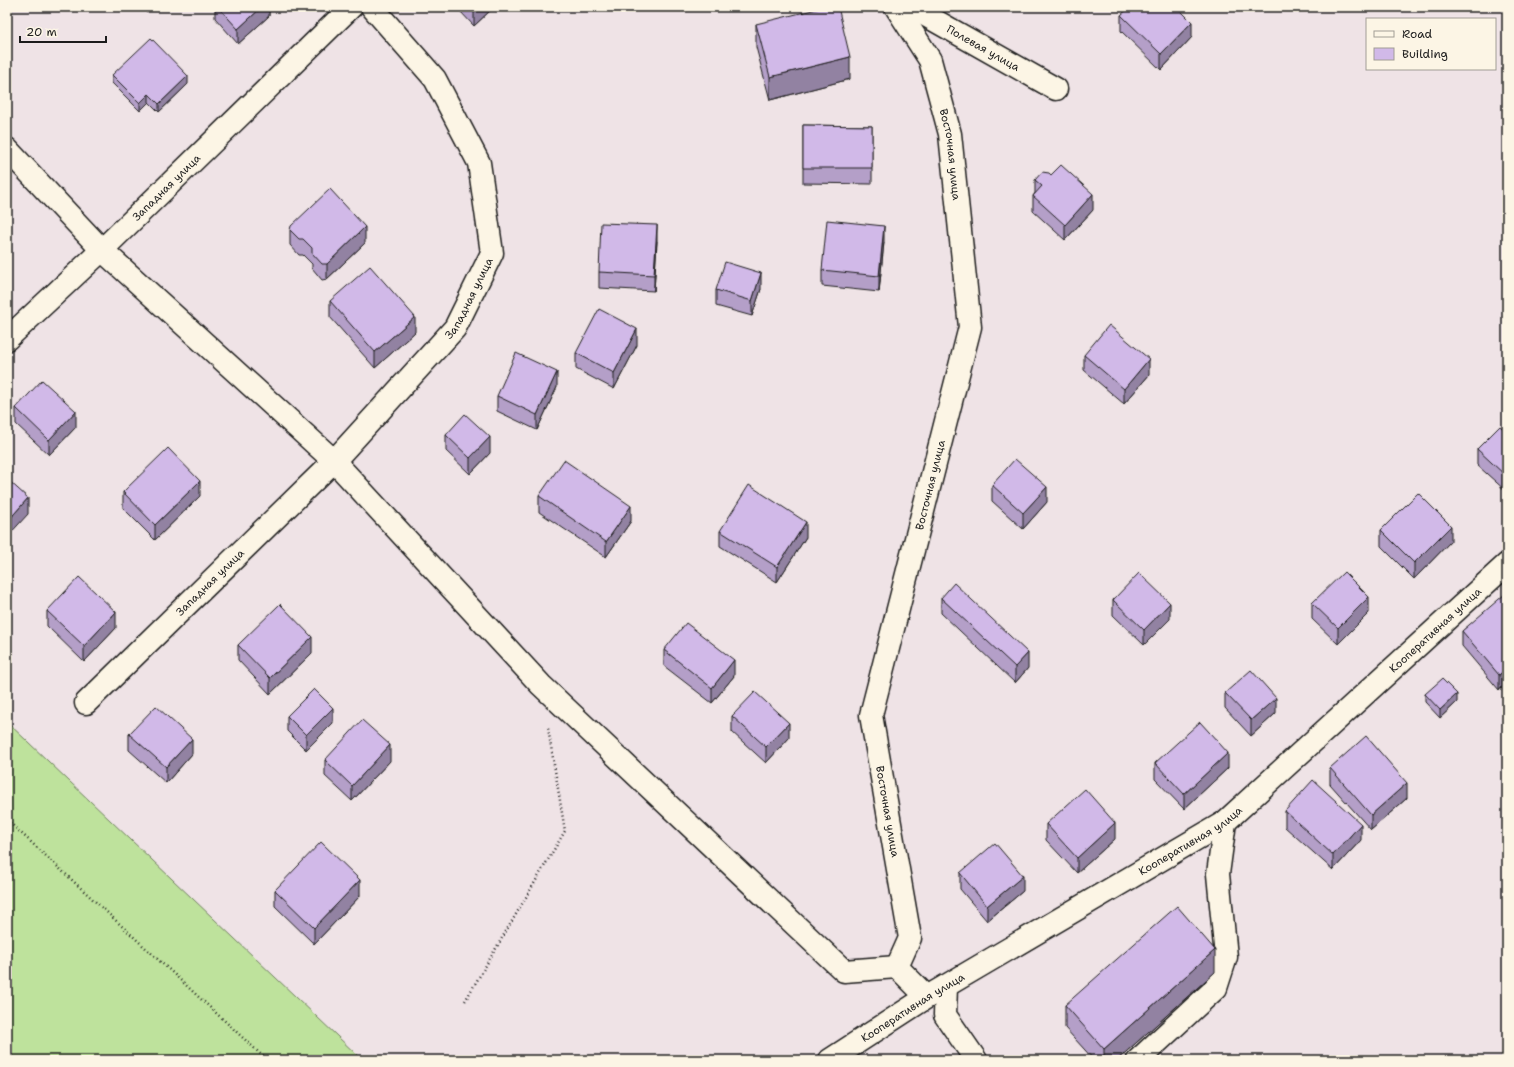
<svg xmlns="http://www.w3.org/2000/svg" width="1514" height="1067" viewBox="0 0 1514 1067" font-family="'Shantell Sans',sans-serif">
<style>
.grass{fill:#bee29c;stroke:#6d7f5c}
.lines{fill:none;stroke-linecap:round;stroke-linejoin:round}
.minor-casing{stroke:#1c1c1c;stroke-width:25}
.path{stroke:#1c1c1c;stroke-width:2.5;stroke-dasharray:1 3;stroke-linecap:butt}
.minor{stroke:#fcf5e5;stroke-width:22}
.wall{fill:#b49fc8;stroke:#1c1c1c}
.shaded-wall{fill:#9282a2;stroke:#1c1c1c}
.building{fill:#d1b9e8;stroke:#1c1c1c}
.labels{text-anchor:middle;stroke-width:3.5;stroke-linejoin:round;paint-order:stroke}
.street-label{font-size:11px;fill:#1c1c1c;stroke:#fcf5e5}
</style>
<rect width="100%" height="100%" fill="#efe3e6"/>
<filter id="ink" filterUnits="userSpaceOnUse"><feTurbulence type="fractalNoise" baseFrequency=".025" numOctaves="2"/><feDisplacementMap in="SourceGraphic" scale="8" xChannelSelector="R" yChannelSelector="G"/><feConvolveMatrix kernelMatrix="1 2 1 2 8 2 1 2 1" color-interpolation-filters="sRGB"/></filter>
<g filter="url(#ink)">
<path class="grass" d="M7 722 358 1056 397 1060H7Z"/>
<g class="lines">
<defs>
<g id="minor">
<path id="s1" d="M896 7 930 60 950 134 970 327 871 715 910 938 897 967"/>
<path id="s2" d="M911 7 1056 89"/>
<path d="M7 149 102 250 334 461 541 685 844 971 897 967 927 997"/>
<path id="s3" d="M7 339 102 250 351 7"/>
<path id="s4" d="M86 703 334 461 455 328 492 253 479 163 435 79 372 7"/>
<path d="M946 986 945 1015 976 1060"/>
<path id="s5" d="M830 1060 927 997 1225 822 1507 564"/>
<path d="M1138 1060 1216 988 1226 957 1218 874 1225 822"/>
</g>
</defs>
<use href="#minor" class="minor-casing"/>
<path class="path" d="M7 820 267 1060
M465 1001 565 831 548 728"/>
<use href="#minor" class="minor"/>
</g>
<path class="wall" d="M141 7H152L147 13Z
M215 7H269V16L238 44 215 18Z
M459 7H494L474 26 459 10Z
M1121 15 1192 37 1161 70 1121 31Z
M756 24 850 79 770 100 756 47Z
M112 75 188 84 159 112 149 102 140 111 112 83Z
M803 125 872 126V184L803 183Z
M1035 180 1093 210 1065 240 1033 211V196L1035 193Z
M290 230 365 243 327 279 322 280 312 268V264L303 255H299L290 245Z
M657 241 654 291 599 288V272Z
M884 242 879 292 822 286V270Z
M761 289 752 316 716 306V290Z
M330 301 415 332 375 368 330 317Z
M637 345 614 389 576 369V353Z
M1084 355 1149 375 1124 404 1084 370Z
M557 387 537 430 497 411V396Z
M16 408 76 427 49 455 16 424Z
M1507 426V490L1506 491 1477 465V449L1504 429Z
M446 435 490 453 470 474 446 451Z
M992 485 1047 502 1023 529 992 501Z
M123 492 200 496 155 540 123 508Z
M539 496 631 521 606 557 539 512Z
M1381 530 1451 541 1414 579 1381 546Z
M720 531 806 537 777 582 720 546Z
M1507 597V684L1499 690 1462 646V631Z
M941 598 1028 668 1015 683 941 613Z
M1113 600 1170 619 1144 645 1113 615Z
M1312 603 1369 613 1338 644 1312 619Z
M47 611 116 628 84 662 47 626Z
M238 645 312 653 270 694 238 660Z
M664 650 734 676 712 703 664 666Z
M1225 693 1276 713 1251 736 1225 708Z
M1425 694 1457 702 1440 718 1425 702Z
M287 716 333 723 306 750 287 731Z
M732 716 789 738 766 763 732 732Z
M129 734 192 754 166 783 129 750Z
M325 760 390 761 352 801 325 776Z
M1155 763 1228 768 1184 809 1155 779Z
M1330 768 1407 798 1371 830 1330 784Z
M1285 811 1361 840 1333 870 1285 827Z
M1046 824 1115 839 1077 873 1046 840Z
M960 873 1023 891 987 921 960 889Z
M275 890 360 896 314 944 275 906Z
M1215 972 1117 1060H1094L1065 1028V1005Z"/>
<path class="shaded-wall" d="M147 7H152L147 13Z
M262 7H269V16L238 44V29Z
M478 7H494L474 26V10Z
M1192 22V37L1161 70V54Z
M850 57V79L770 100V77Z
M188 76V84L159 112V104Z
M149 94V102L140 111V103Z
M1093 194V210L1065 240V225Z
M657 225V241L654 291V275Z
M884 226V242L879 292V276Z
M365 227V243L327 279V264Z
M761 273V289L752 316V301Z
M415 317V332L375 368V352Z
M637 329V345L614 389V373Z
M1149 359V375L1124 404V389Z
M557 372V387L537 430V415Z
M76 411V427L49 455V440Z
M490 437V453L470 474V458Z
M1507 474V490L1506 491V476Z
M200 481V496L155 540V525Z
M1047 487V502L1023 529V513Z
M28 498V514L7 537V522Z
M631 506V521L606 557V542Z
M806 522V537L777 582V567Z
M1451 526V541L1414 579V563Z
M1369 597V613L1338 644V628Z
M1170 603V619L1144 645V630Z
M116 612V628L84 662V646Z
M312 637V653L270 694V678Z
M1028 653V668L1015 683V667Z
M734 660V676L712 703V688Z
M1507 668V684L1499 690V675Z
M1457 694V702L1440 718V710Z
M1276 698V713L1251 736V720Z
M333 708V723L306 750V735Z
M789 723V738L766 763V747Z
M192 739V754L166 783V767Z
M390 745V761L352 801V786Z
M1228 753V768L1184 809V794Z
M1407 783V798L1371 830V815Z
M1115 823V839L1077 873V858Z
M1361 824V840L1333 870V855Z
M1023 876V891L987 921V906Z
M360 880V896L314 944V928Z
M1215 950V972L1117 1060H1104V1049Z"/>
<path class="building" d="M218 7H262L238 29Z
M471 7H478L474 10Z
M825 7H838L850 57 770 77 756 24Z
M1130 7H1177L1192 22 1161 54 1121 15Z
M151 38 188 76 159 104 149 94 140 103 112 75Z
M803 125 872 126V168H803Z
M1061 165 1093 194 1065 225 1033 196 1042 186 1035 180 1042 172 1049 173 1051 175Z
M330 189 365 227 327 264H322L312 253V248L303 239H299L290 230 291 226Z
M827 220 884 226 879 276 822 270Z
M601 223 657 225 654 275 599 272Z
M725 262 761 273 752 301 716 290Z
M370 266 415 317 375 352 330 301Z
M599 309 637 329 614 373 576 353Z
M1109 325 1149 359 1124 389 1084 355Z
M516 353 557 372 537 415 497 396Z
M42 380 76 411 49 440 16 408Z
M465 414 490 437 470 458 446 435Z
M1500 426 1507 432V474L1506 476 1477 449Z
M1507 426V432L1504 429Z
M168 448 200 481 155 525 123 492Z
M1015 459 1047 487 1023 513 992 485Z
M564 460 631 506 606 542 539 496Z
M7 479 28 498 7 522Z
M749 485 806 522 777 567 720 531Z
M1418 493 1451 526 1414 563 1381 530Z
M1344 572 1369 597 1338 628 1312 603Z
M1139 573 1170 603 1144 630 1113 600Z
M79 577 116 612 84 646 47 611Z
M954 583 1028 653 1015 667 941 598Z
M1505 594 1507 597V668L1499 675 1462 631Z
M280 604 312 637 270 678 238 645Z
M686 623 734 660 712 688 664 650Z
M1251 670 1276 698 1251 720 1225 693Z
M1442 679 1457 694 1440 710 1425 694Z
M314 689 333 708 306 735 287 716Z
M755 692 789 723 766 747 732 716Z
M156 706 192 739 166 767 129 734Z
M362 720 390 745 352 786 325 760Z
M1200 722 1228 753 1184 794 1155 763Z
M1366 736 1407 783 1371 815 1330 768Z
M1313 780 1361 824 1333 855 1285 811Z
M1085 789 1115 823 1077 858 1046 824Z
M321 842 360 880 314 928 275 890Z
M995 843 1023 876 987 906 960 873Z
M1177 906 1215 950 1104 1049 1065 1005Z"/>
</g>
<g class="labels">
<g class="street-label">
<text dy="4" stroke="none"><textPath href="#s2" startOffset="83">Полевая улица</textPath></text>
<text dy="4" stroke="none"><textPath href="#s1" startOffset="160">Восточная улица</textPath></text>
<text dy="4" stroke="none"><textPath href="#s3" startOffset="220">Западная улица</textPath></text>
<text dy="4" stroke="none"><textPath href="#s4" startOffset="559">Западная улица</textPath></text>
<text transform="translate(930 485) rotate(-76)" y="4">Восточная улица</text>
<text dy="4" stroke="none"><textPath href="#s4" startOffset="173">Западная улица</textPath></text>
<text dy="4" stroke="none"><textPath href="#s5" startOffset="746">Кооперативная улица</textPath></text>
<text dy="4" stroke="none"><textPath href="#s1" startOffset="832">Восточная улица</textPath></text>
<text dy="4" stroke="none"><textPath href="#s5" startOffset="422">Кооперативная улица</textPath></text>
<text dy="4" stroke="none"><textPath href="#s5" startOffset="98">Кооперативная улица</textPath></text>
</g>
</g>
<rect width="1514" height="1067" fill="none" stroke="#fcf5e5" stroke-width="24"/>
<rect x="12" y="12" width="1490" height="1043" fill="none" stroke="#1c1c1c" stroke-width="1.5" filter="url(#ink)"/>
<rect x="1366" y="18" width="130" height="52" fill="#fcf5e5" stroke="#a29e95"/>
<rect x="1374" y="31" width="20" height="6" fill="#fcf5e5" stroke="#a29e95"/>
<text x="1402" y="38" font-size="12" fill="#1c1c1c">Road</text>
<rect x="1374" y="48" width="20" height="12" fill="#d1b9e8" stroke="#a29e95"/>
<text x="1402" y="58" font-size="12" fill="#1c1c1c">Building</text>
<path d="M20 36v6h86v-6" fill="none" stroke="#1c1c1c" stroke-width="2"/>
<text x="26" y="36" font-size="12" fill="#1c1c1c" stroke="#fcf5e5" stroke-width="3" paint-order="stroke">20 m</text>
</svg>
